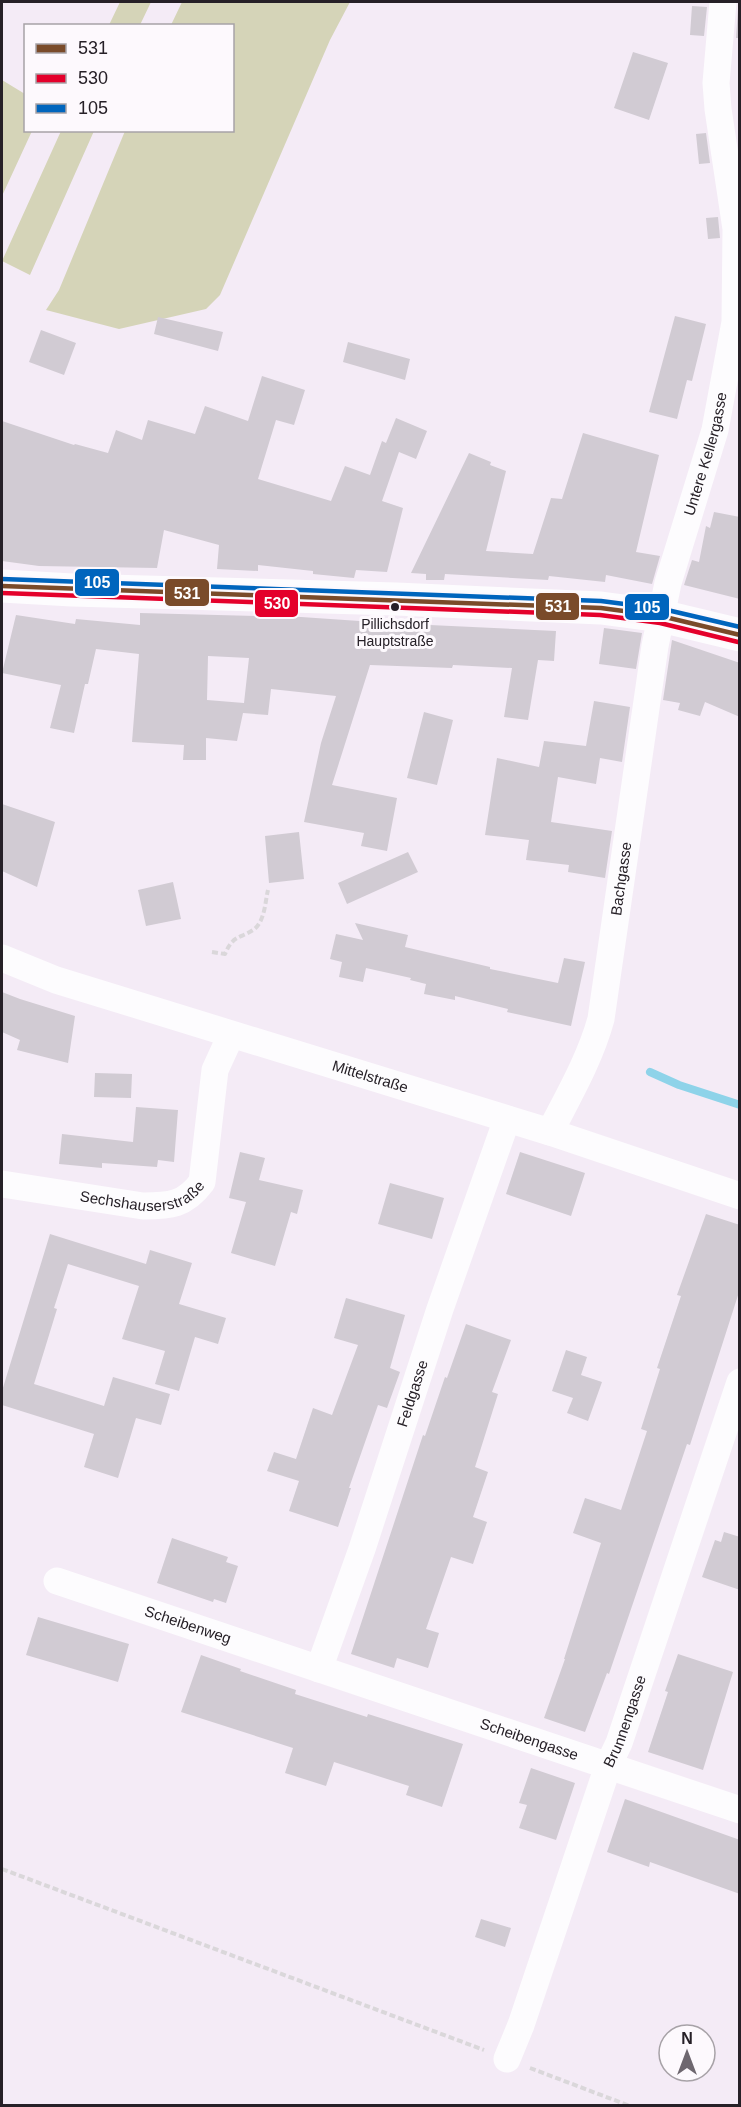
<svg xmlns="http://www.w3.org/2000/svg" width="741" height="2107" viewBox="0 0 741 2107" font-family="Arial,sans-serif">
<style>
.green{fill:#d5d4b8}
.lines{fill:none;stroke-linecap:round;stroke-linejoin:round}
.stream{stroke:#8ed3e9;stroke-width:8}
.building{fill:#d1cbd3;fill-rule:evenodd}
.path{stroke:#dad7da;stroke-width:4;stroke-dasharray:6 3;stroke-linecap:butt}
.street{stroke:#fdfcfe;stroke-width:27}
.secondary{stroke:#fdfcfe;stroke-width:33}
.bus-1-casing{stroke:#fdf9fd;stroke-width:9}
.bus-2-casing{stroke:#fdf9fd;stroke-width:9}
.bus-3-casing{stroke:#fdf9fd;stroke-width:9}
.bus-1{stroke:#7a4b2a;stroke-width:4.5}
.bus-2{stroke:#e4002b;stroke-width:4.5}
.bus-3{stroke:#0065bd;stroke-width:4.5}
.bus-dot{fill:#262027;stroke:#fdf9fd;stroke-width:2}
.labels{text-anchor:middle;stroke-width:6;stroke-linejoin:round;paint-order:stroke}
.bus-label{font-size:14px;fill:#262027;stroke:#fdf9fd}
.street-label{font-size:15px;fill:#262027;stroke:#fdf9fd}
.line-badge{stroke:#fdf9fd;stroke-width:2}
.badge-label{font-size:16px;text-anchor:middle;font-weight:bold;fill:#fff}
</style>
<rect width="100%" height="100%" fill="#f4ebf6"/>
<path class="green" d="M120 2H151L140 25H109Z
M182 2H350L330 40 220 295 206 309 119 329 46 310 59 290 125 131 232 130V26L171 25Z
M2 80 25 94 26 130 32 131 2 196Z
M61 131H94L30 275 2 261Z"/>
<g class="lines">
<path class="stream" d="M650 1072 679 1085 740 1105"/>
</g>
<path class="building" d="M692 6 707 7 704 36 690 35Z
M738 9H740V38H736Z
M633 52 668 63 649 120 614 108Z
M706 133 710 163 699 164 696 134Z
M718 217 720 238 708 239 706 218Z
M675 316 706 324 692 381 687 380 677 419 649 412Z
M158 317 223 332 218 351 154 334Z
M41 330 76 343 64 375 29 362Z
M348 342 410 359 405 380 343 362Z
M262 376 305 390 294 425 276 420 258 479 331 501 345 466 370 475 382 441 386 443 396 418 427 431 416 459 399 452 382 501 403 508 387 572 356 570 354 578 313 574V571L258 565V571L217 569 219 545 164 530 157 568 39 566 2 561V421L74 445 75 444 108 453 116 430 142 440 148 420 195 434 205 406 248 421Z
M583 433 659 455 636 552 660 556 652 584 606 575 605 582 549 576 548 580 445 574 444 580H426V574L411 573 469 453 491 462 490 465 506 471 486 551 533 554 551 498 562 499Z
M714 512 740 517V599L684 585 692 560 699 562 706 526 710 528Z
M140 613 301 617 374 622 373 627 383 631 387 623 556 631 554 661 538 660 528 720 504 717 512 668 453 665 452 668 370 665 332 785 397 798 387 851 361 846 364 833 304 822 321 743 336 696 271 689 268 715 243 713 237 741 206 738V760H183L184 745 132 742 139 654 96 649 88 684H85L74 733 50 728 61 685 2 673 16 615 75 624 76 619 140 625ZM208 656 249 658 244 703 207 700Z
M604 628 642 633 636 669 599 664Z
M672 640 740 663V717L705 702 700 716 678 710 680 703 663 700Z
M594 701 630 707 622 762 600 758 596 784 558 777 551 822 612 831 605 878 568 872 569 865 526 860 529 840 485 835 497 758 539 767 544 741 586 746Z
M424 712 453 720 437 785 407 778Z
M2 804 55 822 37 887 2 871Z
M299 832 304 879 269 883 265 836Z
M408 852 418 872 347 904 338 883Z
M173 882 181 919 146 926 138 890Z
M355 923 408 935 405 947 490 967V969L558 983 564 958 585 962 571 1026 507 1012 508 1009 455 996V1000L424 994 426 984 410 980 411 978 366 968 363 982 339 977 342 962 330 959 336 934 363 940Z
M2 992 20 999 75 1016 68 1063 17 1050 20 1040 2 1032Z
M95 1073 132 1074 131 1098 94 1097Z
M136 1107 178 1110 174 1162 158 1160 157 1167 102 1163V1168L59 1164 62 1134 133 1142Z
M240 1152 265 1158 259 1180 303 1190 297 1214 291 1212 275 1266 231 1253 246 1202 229 1198Z
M520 1152 585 1173 571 1216 506 1194Z
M390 1183 444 1198 432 1239 378 1224Z
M706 1214 740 1225V1289L690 1445 687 1444 609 1674 607 1673 585 1732 544 1718 565 1659H564L601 1543 573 1533 585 1498 621 1510 647 1431 641 1429 660 1369 657 1368 681 1296 677 1295Z
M50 1234 146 1264 150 1250 192 1263 179 1304 226 1318 218 1344 195 1337 179 1391 155 1384 165 1351 122 1339 139 1286 68 1264 54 1308 57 1309 34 1384 104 1406 113 1377 170 1394 161 1425 136 1418 118 1478 84 1467 94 1434 2 1405V1391Z
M346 1298 405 1315 390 1368 400 1372 387 1408 378 1405 349 1488H351L338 1527 289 1511 299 1481 267 1471 274 1452 296 1459 313 1408 332 1415 358 1345 334 1338Z
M466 1324 511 1340 492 1392 498 1394 475 1467 488 1472 473 1517 487 1522 473 1564 451 1557 426 1629 439 1633 428 1668 397 1658 394 1668 351 1654 423 1435 425 1436 445 1377 447 1378Z
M566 1350 587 1357 581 1375 602 1382 588 1421 567 1413 573 1398 552 1391Z
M724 1532 740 1537V1590L702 1577 715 1540 721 1542Z
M172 1538 228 1557 226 1562 238 1566 226 1603 214 1599 213 1602 157 1583Z
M38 1617 129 1644 118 1682 26 1655Z
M678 1654 733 1672 703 1770 648 1752 668 1692 665 1691Z
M201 1655 241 1669 240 1671 296 1690 295 1694 367 1717 368 1714 463 1744 442 1807 406 1795 409 1786 334 1762 326 1786 285 1773 293 1748 181 1712Z
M531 1768 575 1783 556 1840 519 1828 527 1805 519 1803Z
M625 1799 740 1840V1894L650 1862 649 1867 607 1852Z
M481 1919 511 1928 505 1947 475 1937Z"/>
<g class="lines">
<path class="path" d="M212 952 225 954C233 935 239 939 253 930 265 922 265 902 268 890
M2 1869 484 2050
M530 2068 630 2106"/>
<g class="street">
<path id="s1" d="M2 958 56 980 550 1132 740 1196"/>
<path id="s2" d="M550 1132C569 1095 590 1059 601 1019L655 646 668 583 715 430 735 322 736 229 718 109 716 83 723 2"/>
<path id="s3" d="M2 1184 143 1206C170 1206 185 1205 202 1182L215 1070 231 1035"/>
<path id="s4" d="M57 1581 740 1810"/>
<path id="s5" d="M319 1669 362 1549 440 1309 507 1119"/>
<path id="s6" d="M507 2059 521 2025 608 1766 619 1743 740 1382"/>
</g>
<path class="secondary" d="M2 586 72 590 396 599 601 608 661 616 740 635"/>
<defs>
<path id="bus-1" d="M2 586 601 608 661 616 740 635"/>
<path id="bus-2" d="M2 593 600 615 660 623 738 642"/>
<path id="bus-3" d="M2 579 601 601 663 609 740 627"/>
</defs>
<use href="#bus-1" class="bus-1-casing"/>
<use href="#bus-2" class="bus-2-casing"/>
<use href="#bus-3" class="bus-3-casing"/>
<use href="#bus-1" class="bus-1"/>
<use href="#bus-2" class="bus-2"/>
<use href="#bus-3" class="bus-3"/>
</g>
<circle class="bus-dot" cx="395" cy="607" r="5"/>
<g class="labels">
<g class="bus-label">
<text x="395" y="629">Pillichsdorf<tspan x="395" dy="17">Hauptstraße</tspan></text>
</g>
<g class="street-label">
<text dy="5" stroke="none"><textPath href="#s2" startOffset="700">Untere Kellergasse</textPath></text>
<text dy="5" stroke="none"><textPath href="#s2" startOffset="266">Bachgasse</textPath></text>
<text dy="5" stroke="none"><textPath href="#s1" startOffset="387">Mittelstraße</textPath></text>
<text dy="5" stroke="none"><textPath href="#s3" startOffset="144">Sechshauserstraße</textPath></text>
<text dy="5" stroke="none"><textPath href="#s5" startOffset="291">Feldgasse</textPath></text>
<text dy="5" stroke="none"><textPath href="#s4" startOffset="138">Scheibenweg</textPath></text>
<text dy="5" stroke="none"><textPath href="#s6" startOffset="358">Brunnengasse</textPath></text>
<text dy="5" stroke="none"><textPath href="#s4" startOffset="498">Scheibengasse</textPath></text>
</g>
</g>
<g class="line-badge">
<rect x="74" y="568" width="46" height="29" rx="6" fill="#0065bd"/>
<rect x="164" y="578" width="46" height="29" rx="6" fill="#7a4b2a"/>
<rect x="254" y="589" width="45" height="29" rx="6" fill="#e4002b"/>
<rect x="535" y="592" width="45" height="29" rx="6" fill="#7a4b2a"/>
<rect x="624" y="593" width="46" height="28" rx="6" fill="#0065bd"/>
</g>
<g class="badge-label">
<text x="97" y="588">105</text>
<text x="187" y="599">531</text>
<text x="277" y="609">530</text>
<text x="558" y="612">531</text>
<text x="647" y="613">105</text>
</g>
<rect width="741" height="2107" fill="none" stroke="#262027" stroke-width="6"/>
<rect x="24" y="24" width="210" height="108" fill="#fdf9fd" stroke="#a7a2a7" stroke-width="1.5"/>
<rect x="36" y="44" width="30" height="9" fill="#7a4b2a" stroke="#a7a2a7" stroke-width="1.5"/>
<text x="78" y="54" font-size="18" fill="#262027">531</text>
<rect x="36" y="74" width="30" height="9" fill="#e4002b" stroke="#a7a2a7" stroke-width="1.5"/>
<text x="78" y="84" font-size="18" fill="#262027">530</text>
<rect x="36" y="104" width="30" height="9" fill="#0065bd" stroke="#a7a2a7" stroke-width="1.5"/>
<text x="78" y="114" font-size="18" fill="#262027">105</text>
<g transform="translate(687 2053)"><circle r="28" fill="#fdf9fd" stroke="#a7a2a7" stroke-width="1.5"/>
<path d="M0-4.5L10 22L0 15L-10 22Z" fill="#6e676f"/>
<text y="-9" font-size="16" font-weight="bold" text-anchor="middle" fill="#262027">N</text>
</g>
</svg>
